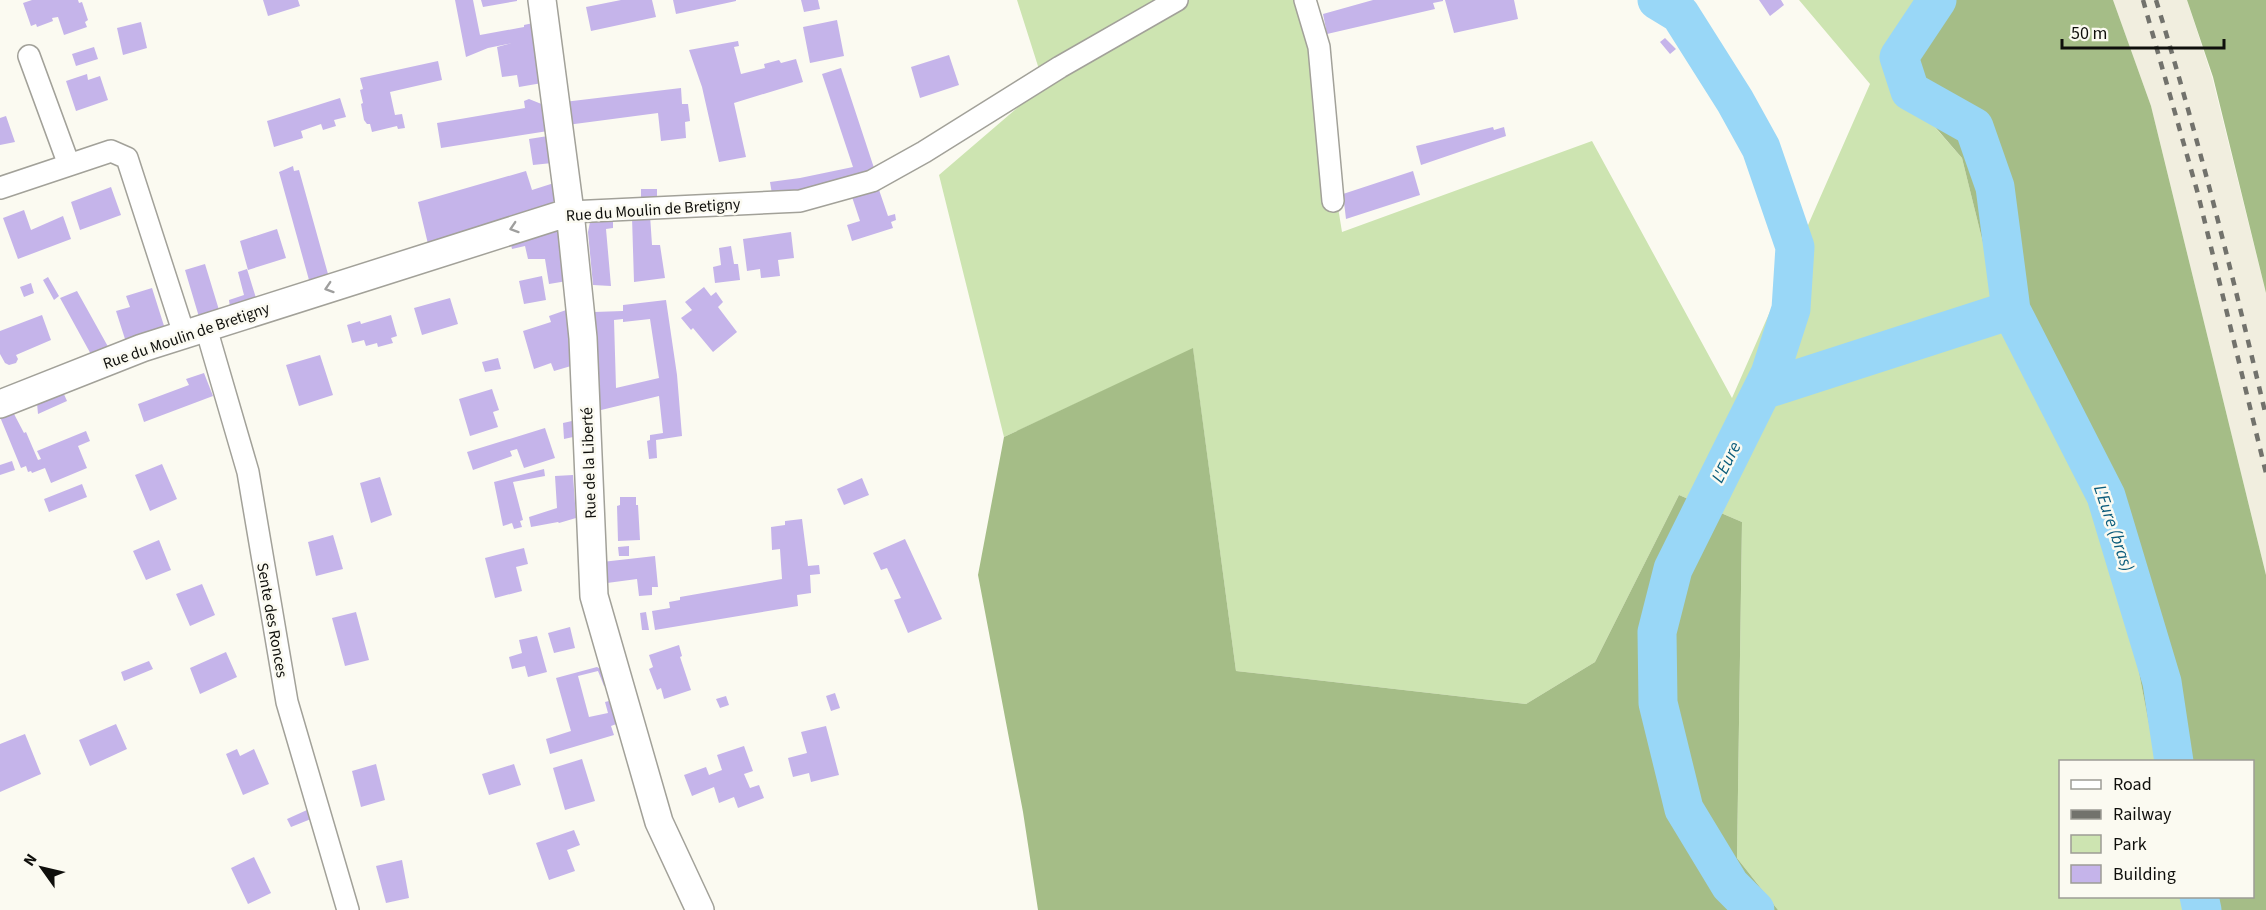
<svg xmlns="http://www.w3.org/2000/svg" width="2266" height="910" viewBox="0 0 2266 910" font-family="'Source Sans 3',sans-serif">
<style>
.built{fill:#f1eedf}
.green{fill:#cde4b1}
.forest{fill:#a5bd87}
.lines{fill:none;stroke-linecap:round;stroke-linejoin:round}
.river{stroke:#99d7f7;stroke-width:39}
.building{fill:#c5b4ea;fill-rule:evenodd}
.minor-casing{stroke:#a2a199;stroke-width:24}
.tertiary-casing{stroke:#a2a199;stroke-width:30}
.minor{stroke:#fff;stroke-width:21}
.tertiary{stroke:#fff;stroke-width:27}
.rail{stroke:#72726c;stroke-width:4.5;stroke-dasharray:8 8;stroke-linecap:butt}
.oneway{stroke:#9f9f9e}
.labels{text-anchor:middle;stroke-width:5;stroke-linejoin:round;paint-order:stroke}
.street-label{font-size:16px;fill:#0f0f0c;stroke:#fbfaf1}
.water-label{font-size:18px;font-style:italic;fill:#0b5c7b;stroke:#fbfaf1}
</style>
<rect width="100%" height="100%" fill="#fbfaf1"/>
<path class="built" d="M2113 0H2187L2212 77 2266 293V575L2151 106Z"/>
<path class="green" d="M1017 0H1296L1309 28 1342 232 1592 141 1732 398 1870 84 1799 0H1927L1890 76 1962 158 2004 328 2114 543 2156 761 2060 762V896L2181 897 2184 910H1778L1737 858 1742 522 1679 495 1595 662 1526 704 1236 671 1193 349 1004 437 939 175 1044 85Z"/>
<path class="forest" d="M1927 0H2113L2151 106 2266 575V910H2184L2181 897 2252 896V762L2156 761 2114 543 2004 328 1962 158 1890 75Z
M2187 0H2266V293L2213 77Z
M1193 348 1236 671 1526 704 1595 662 1679 495 1742 522 1737 858 1778 910H1038L1023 812 978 575 1004 437Z"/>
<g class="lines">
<path class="river" d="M1657 0 1680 14 1735 101 1761 148 1795 247 1791 309 1770 374 1673 569 1657 632 1658 703 1684 809 1730 885 1755 910
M1937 0 1899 57 1910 91 1974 127 1995 187 2011 310 2106 496 2162 682 2174 762
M1763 390 2011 310
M2199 896 2202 910"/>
</g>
<path class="building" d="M32 0H78L79 3 82 2 88 20 85 22 87 27 64 35 58 17 52 18 53 21 37 27 36 24 31 26 23 3Z
M263 0H298L300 6 268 16Z
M455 0H473L480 35 524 27V25L533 23 542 83 519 87 517 75 502 77 497 47 512 43 488 48 466 57Z
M481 0H517V1L483 7Z
M621 0H652L656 17 591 31 586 7Z
M673 0H736V1L676 14Z
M801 0H818L820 9 804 12Z
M1373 0H1443V1L1433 3 1435 9 1327 34 1323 14Z
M1445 0H1514L1518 19 1454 33Z
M1759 0H1781L1784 5 1770 16Z
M837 20 844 56 810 63 803 27Z
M141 22 147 48 123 55 117 28Z
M1665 38 1676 49 1670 54 1660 42Z
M738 41 739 46 734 47 741 74 765 68 764 64 779 60 781 63 796 59 803 82 734 103 746 157 719 162 702 87 689 50Z
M94 47 98 59 76 66 72 54Z
M949 55 959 85 920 98 911 67Z
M438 61 442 80 390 92 395 115 402 114 405 128 398 129 397 126 372 132 370 124H367L364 120 361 104 363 103 360 90 363 89 360 78Z
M841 68 875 171 824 189 772 194 770 182 800 178 853 167 822 74Z
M87 74 88 80 100 76 108 100 76 111 66 81Z
M681 88 682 104H688L690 121 685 122 686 138 661 141 658 113 567 125 564 102Z
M340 98 346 117 334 120 336 126 323 130 321 124 301 131 303 138 274 147 267 121Z
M529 99 544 105 548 131 441 148 437 123 525 108 524 101Z
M6 116 15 142 0 145V118Z
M1493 127 1494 130 1504 127 1506 136 1421 165 1416 146Z
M548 136 552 163 533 165 529 139Z
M293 166 294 171 299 170 328 274 309 280 279 172Z
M526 171 532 190 554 183 556 199 549 206 428 244 418 202Z
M1413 171 1420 195 1346 219 1343 194Z
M111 187 121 215 80 230 71 202Z
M878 187 888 216 895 214 896 220 891 222 893 228 852 241 847 225 860 221 852 197Z
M641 189H657V198H641Z
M24 210 31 230 63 216 71 239 18 259 3 218Z
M650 215 652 245H660L665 278 634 282 632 217Z
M613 220V228L606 229 611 286 593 285 588 232 590 222Z
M277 229 286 258 248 270 240 241Z
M560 229 567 281 549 284 545 259H528L525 246 512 249 509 236Z
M791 232 794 258 778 260 780 276 761 278 760 269 747 271 743 239Z
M731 246 734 264H738L740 280 715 283 713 267 721 265 719 248Z
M205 264 219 310 199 317 185 270Z
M247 269 256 298 230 307 229 300 244 295 238 272Z
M542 276 546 300 524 304 519 281Z
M48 277 59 296 54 300 43 280Z
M31 283 34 293 24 297 20 287Z
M704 287 711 296 716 292 723 302 718 307 737 332 713 352 693 328 691 330 681 318 692 310 685 302Z
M152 288 165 329 130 343 125 339 116 311 130 307 126 296Z
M77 291 111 352 93 358 60 298Z
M450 298 458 324 422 335 414 308Z
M666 300 677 375 682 436 656 440 657 458 649 459 647 441 650 440V435L663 433 659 396 597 411 594 312 623 311V305ZM623 319V322L650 319 659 378 616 388 614 320Z
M569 309 571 366 554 371 551 363 534 369 523 331 551 322 549 316Z
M42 315 51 340 16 355 18 359 16 363 9 365 5 363 0 354V331Z
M391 315 397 336 391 338 393 343 378 347 377 343 366 346 364 340 352 343 347 325 360 321 361 324Z
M320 355 333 395 299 406 286 365Z
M498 358 501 369 485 372 482 362Z
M204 373 213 396 144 422 138 404 189 385 186 379Z
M492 389 499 410 493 412 498 427 470 436 459 399Z
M63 392 67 401 38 414 37 403Z
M13 412 24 433 26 432 38 460 41 459 37 451 86 431 90 441 78 446 87 468 51 483 45 468 32 473 31 471 28 472 26 466 21 468 0 417Z
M572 421 573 437 564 439 563 423Z
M545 428 555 458 524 468 517 449 510 451 512 456 473 470 467 452Z
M12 461 15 470 0 475V465Z
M162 464 177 499 150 511 135 475Z
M544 469 545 476 513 482 523 520 520 521 522 527 514 529 512 523 503 526 494 482Z
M573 475 576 518 559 523 558 522 531 527 529 517 557 508 555 476Z
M380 477 392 515 371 523 360 483Z
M862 478 869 495 844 505 837 489Z
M82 484 87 497 49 512 44 499Z
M620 497H636V505H638L640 540 618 541 617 506 620 505Z
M802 519 808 566 819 565 820 574 810 575 811 593 797 595 798 606 655 630 652 611 670 608 669 602 680 600V597L782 579 780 549 772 550 771 527 785 525V521Z
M333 535 343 569 316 576 308 542Z
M905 539 942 619 908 633 894 600 901 598 887 568 881 570 873 553Z
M159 540 171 570 146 580 133 551Z
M629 546V556H619L618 547Z
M524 548 528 564 516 567 522 591 495 598 485 558Z
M655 556 658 587H652V595L639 596 637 579 607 583 602 562Z
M202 584 215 615 190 626 176 594Z
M356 612 369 660 345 666 332 618Z
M646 612 649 630H642L640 613Z
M570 627 575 648 554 653 548 633Z
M537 636 547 672 528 677 525 666 512 669 509 657 522 653 519 640Z
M679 645 682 656 680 657 691 690 664 699 661 688 657 690 649 669 653 667 649 655Z
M226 652 237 677 200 694 190 668Z
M149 661 153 669 124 681 121 672Z
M597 667 604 671 608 685 604 686 598 671 578 676 589 717 608 713 605 702 613 700 619 723 611 726 614 735 550 754 546 739 571 731 556 678Z
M835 693 840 708 831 711 826 696Z
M726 696 729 705 720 708 716 699Z
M116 724 127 749 90 766 79 740Z
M826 726 839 775 811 782 809 773 793 777 788 758 807 753 801 732Z
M25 734 41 774 0 792V744Z
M744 746 753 771 744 774 750 788 759 785 764 798 738 808 734 797 719 803 714 787 692 796 684 775 706 767 709 775 722 770 717 755Z
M237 749 240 756 254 749 269 784 243 795 226 754Z
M582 759 595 801 565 810 553 768Z
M376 764 385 800 361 807 352 771Z
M514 764 521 785 489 795 482 774Z
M307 810 311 819 291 827 287 819Z
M574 830 580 845 567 850 575 871 549 880 536 843Z
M254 857 271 893 248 904 231 868Z
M402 860 409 898 386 903 376 866Z"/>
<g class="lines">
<defs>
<path id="minor" d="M1305 0 1319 47 1333 201
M29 56 69 165
M0 188 111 151 127 158 184 334
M570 212 800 201 872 181 924 152 1060 67 1177 0
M206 328 248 472 287 702 348 910"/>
<path id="tertiary" d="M542 0 570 212 583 338 594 596 659 822 700 910
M0 404 142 348 570 212"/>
</defs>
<use href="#minor" class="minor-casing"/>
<use href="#tertiary" class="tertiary-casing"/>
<use href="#minor" class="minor"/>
<use href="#tertiary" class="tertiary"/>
<path class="rail" d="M2143 0 2198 194 2266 473
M2156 0C2198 137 2233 276 2266 416"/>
</g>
<defs><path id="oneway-chevron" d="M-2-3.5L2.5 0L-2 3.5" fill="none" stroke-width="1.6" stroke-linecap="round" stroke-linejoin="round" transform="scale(1.5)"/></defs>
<g class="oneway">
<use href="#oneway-chevron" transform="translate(514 228) rotate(162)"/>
<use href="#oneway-chevron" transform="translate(329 288) rotate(162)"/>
</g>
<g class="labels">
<g class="street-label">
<text transform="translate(653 209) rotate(-4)" y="6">Rue du Moulin de Bretigny</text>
<text transform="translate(186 335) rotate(-19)" y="6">Rue du Moulin de Bretigny</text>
<text transform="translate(588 463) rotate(-92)" y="6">Rue de la Liberté</text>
<text transform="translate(273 620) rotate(80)" y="6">Sente des Ronces</text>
</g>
<g class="water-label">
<text transform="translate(1726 462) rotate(-63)" y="6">L'Eure</text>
<text transform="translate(2114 528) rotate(71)" y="6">L'Eure (bras)</text>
</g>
</g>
<rect x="2059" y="760" width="195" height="138" fill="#fbfaf1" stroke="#9d9c95" stroke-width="1.5"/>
<rect x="2071" y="780" width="30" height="9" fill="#ffffff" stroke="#9d9c95" stroke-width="1.5"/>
<text x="2113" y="790" font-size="18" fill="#0f0f0c">Road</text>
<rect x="2071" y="810" width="30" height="9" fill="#72726c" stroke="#9d9c95" stroke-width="1.5"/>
<text x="2113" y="820" font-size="18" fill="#0f0f0c">Railway</text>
<rect x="2071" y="835" width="30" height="18" fill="#cde4b1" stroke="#9d9c95" stroke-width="1.5"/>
<text x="2113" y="850" font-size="18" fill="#0f0f0c">Park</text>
<rect x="2071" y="865" width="30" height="18" fill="#c5b4ea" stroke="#9d9c95" stroke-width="1.5"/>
<text x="2113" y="880" font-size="18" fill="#0f0f0c">Building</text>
<g transform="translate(42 868) rotate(304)" stroke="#fbfaf1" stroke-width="4.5" paint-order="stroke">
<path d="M0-4.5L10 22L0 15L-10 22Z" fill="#0f0f0c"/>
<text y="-9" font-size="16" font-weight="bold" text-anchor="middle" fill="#0f0f0c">N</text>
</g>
<path d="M2062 39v9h162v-9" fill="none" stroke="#0f0f0c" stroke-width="3"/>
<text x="2071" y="39" font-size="18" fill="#0f0f0c" stroke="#fbfaf1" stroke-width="4.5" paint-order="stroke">50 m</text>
</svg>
